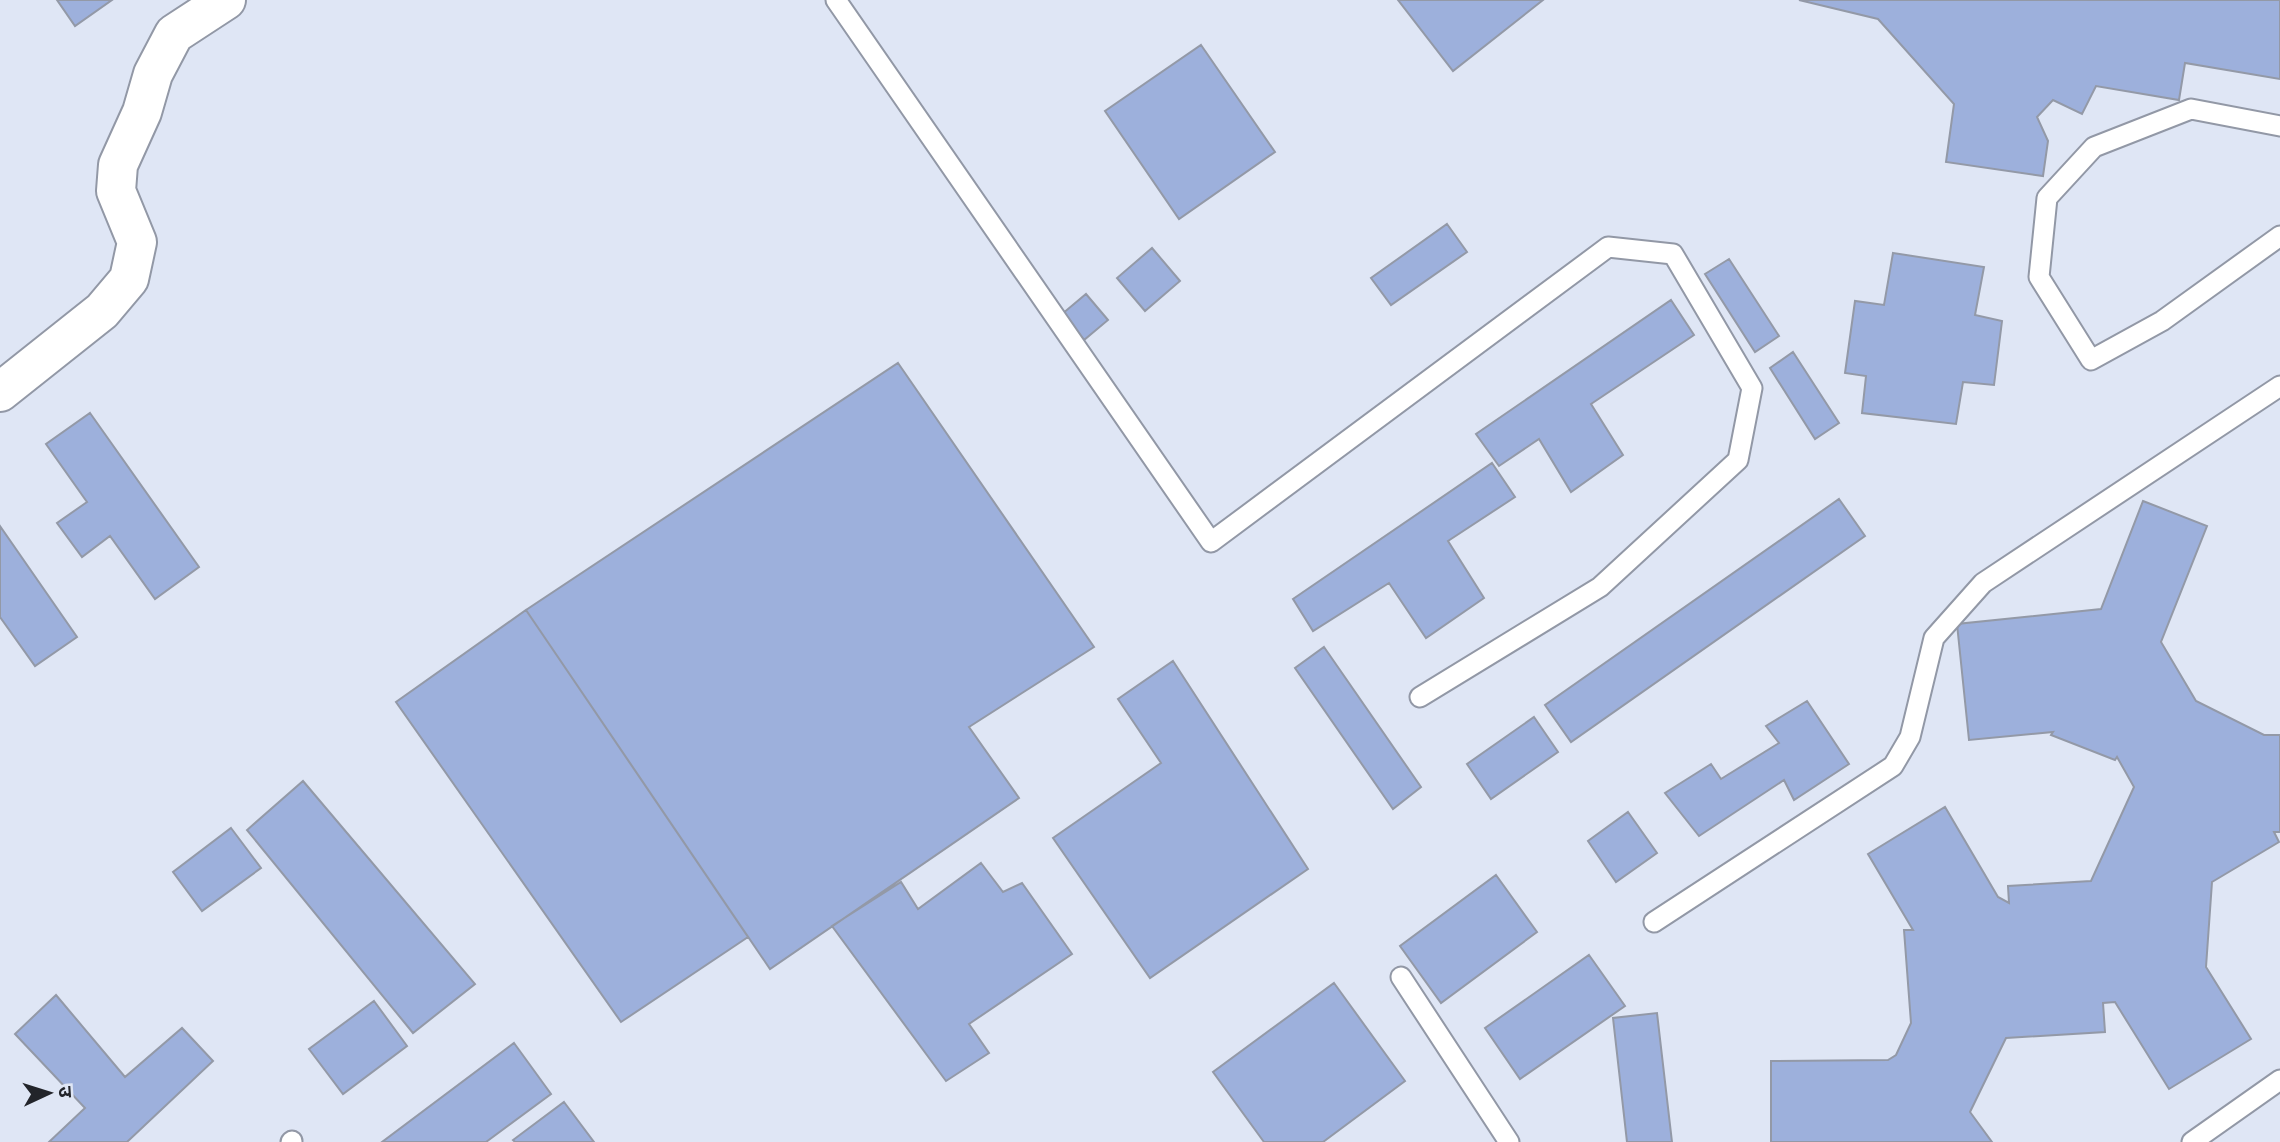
<svg xmlns="http://www.w3.org/2000/svg" width="2280" height="1142" viewBox="0 0 2280 1142" font-family="'PT Sans','Noto Sans Devanagari',sans-serif">
<style>
.building{fill:#9db0dc;stroke:#9399a7;stroke-width:2}
.lines{fill:none;stroke-linecap:round;stroke-linejoin:round}
.service-casing{stroke:#9298a6;stroke-width:23}
.minor-casing{stroke:#9298a6;stroke-width:42}
.service{stroke:#fff;stroke-width:19}
.minor{stroke:#fff;stroke-width:38}
</style>
<rect width="100%" height="100%" fill="#dfe6f5"/>
<path class="building" d="M57 0H112L75 26Z
M1398 0H1543L1453 71Z
M1799 0H2280V79L2185 63 2179 100 2096 86 2082 114 2053 100 2037 117 2048 141 2043 176 1946 162 1954 104 1878 19Z
M1201 45 1275 152 1179 219 1105 111Z
M1447 224 1467 252 1391 305 1371 278Z
M1152 248 1180 281 1145 311 1117 278Z
M1893 253 1984 267 1975 315 2002 321 1994 385 1963 382 1956 424 1862 413 1866 376 1845 373 1855 301 1884 305Z
M1729 259 1779 336 1755 352 1705 274Z
M1086 294 1108 320 1084 340 1062 314Z
M1671 300 1694 335 1591 404 1623 455 1571 492 1539 439 1499 466 1476 434Z
M1793 352 1839 423 1815 439 1770 368Z
M898 363 1094 647 969 727 1019 798 770 969 526 610Z
M90 413 199 567 155 599 110 536 82 557 57 523 87 502 46 444Z
M1492 463 1515 497 1448 541 1484 598 1426 638 1389 583 1313 631 1293 599Z
M1839 499 1865 536 1571 742 1545 705Z
M2143 501 2207 526 2161 642 2196 701 2264 735H2280V832H2274L2279 842 2212 882 2206 967 2251 1039 2169 1089 2115 1002 2103 1003 2105 1032 2006 1038 1970 1112 1992 1142H1771V1061L1888 1060 1896 1055 1911 1023 1904 930H1913L1868 854 1945 807 1998 897 2009 903 2008 886 2091 881 2134 787 2117 757 2115 760 2051 735 2053 732 1969 740 1957 624 2101 609Z
M0 526 77 637 35 666 0 617Z
M526 610 748 937 621 1022 396 702Z
M1324 647 1421 787 1393 809 1295 668Z
M1173 661 1308 869 1150 978 1053 838 1161 763 1118 699Z
M1807 701 1849 764 1794 800 1784 780 1699 836 1665 793 1711 764 1721 779 1779 743 1766 726Z
M1534 717 1558 752 1491 799 1467 764Z
M303 781 475 984 413 1033 247 830Z
M1628 812 1657 853 1616 882 1588 841Z
M231 828 261 868 202 911 173 872Z
M981 863 1003 892 1022 883 1072 954 969 1024 989 1053 946 1081 832 926 901 882 918 909Z
M1496 875 1537 932 1441 1003 1400 946Z
M1589 955 1625 1006 1520 1079 1485 1028Z
M1334 983 1405 1081 1323 1142H1264L1213 1072Z
M56 995 125 1077 182 1028 213 1061 127 1142H49L85 1108 15 1034Z
M374 1001 407 1046 343 1094 309 1049Z
M1657 1013 1672 1142H1627L1613 1018Z
M514 1043 551 1094 486 1142H382Z
M564 1102 594 1142H515L513 1140Z"/>
<g class="lines">
<defs>
<path id="service" d="M836 0 1211 542 1608 247 1673 254 1752 388 1738 460 1600 587 1420 697
M2280 126 2191 109 2094 147 2047 198 2039 277 2091 360 2162 321 2280 236
M1654 922 1893 766 1910 737 1934 638 1983 583 2280 386
M1401 977 1509 1142
M291 1142 292 1141
M2192 1142 2280 1080"/>
<path id="minor" d="M0 392 102 311 129 279 137 242 116 191 118 165 142 112 153 74 174 34 226 0"/>
</defs>
<use href="#service" class="service-casing"/>
<use href="#minor" class="minor-casing"/>
<use href="#service" class="service"/>
<use href="#minor" class="minor"/>
</g>
<g transform="translate(49 1093) rotate(86)" stroke="#dfe6f5" stroke-width="5" paint-order="stroke">
<path d="M0-5L12 26L0 18L-12 26Z" fill="#22242a"/>
<text y="-10" font-size="19" font-weight="bold" text-anchor="middle" fill="#22242a">उ</text>
</g>
</svg>
